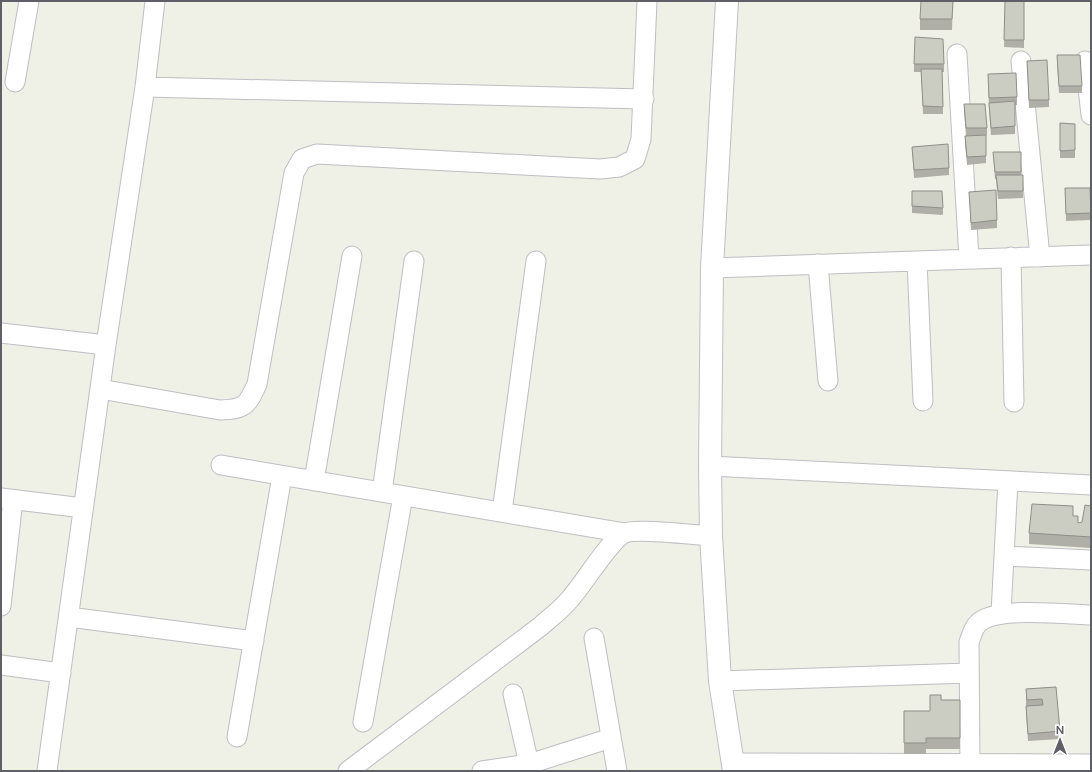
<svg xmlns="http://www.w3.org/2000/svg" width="1092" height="772" viewBox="0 0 1092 772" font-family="Figtree,sans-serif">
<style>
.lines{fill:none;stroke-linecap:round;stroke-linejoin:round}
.street-casing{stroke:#bebec5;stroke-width:21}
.secondary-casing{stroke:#bfbfc7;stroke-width:24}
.street{stroke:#fff;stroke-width:19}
.secondary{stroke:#fff;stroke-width:22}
.wall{fill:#afafa7}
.building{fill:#cbccc2;stroke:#8e8f88}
</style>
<rect width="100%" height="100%" fill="#eff0e6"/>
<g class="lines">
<defs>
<path id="street" d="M957 54 969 259
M1021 61 1040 257
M1085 61 1091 115
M15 82 29 1
M145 87 644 99
M1011 257 1014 402
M917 261 923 401
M818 264 828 381
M712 268 1091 255
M1 333 106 345 145 87 155 1
M100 389 220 410C245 409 247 406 257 384L294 173 302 159 317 154 600 169 619 167 635 159 641 139 647 1
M221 465 625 533
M710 466 1091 485
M314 481 352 256
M382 492 414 261
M1 498 83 508
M502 512 536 261
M1004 556 1091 560
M1 606 13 500
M1001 613 1008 481
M69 617 254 641
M594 638 617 771
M1 665 61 673
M720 681 969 673
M513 694 529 764
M363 722 403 496
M237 737 282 476
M732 763 1091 764
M970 764 969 642C972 635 974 625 981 621 1000 607 1066 614 1091 615
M47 771 106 345
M348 771 541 626C551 617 562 609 570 599 583 585 611 538 625 533 637 528 694 535 711 536
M482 771 529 764 611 738"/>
<path id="secondary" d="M727 1 712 268 710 466 711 536 720 681 734 771"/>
</defs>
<use href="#street" class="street-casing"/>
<use href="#secondary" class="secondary-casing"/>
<use href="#street" class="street"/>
<use href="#secondary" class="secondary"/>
</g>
<path class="wall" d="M953 1 952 30H920V19Z
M1005 1H1024V48L1004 47Z
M1057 55 1082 86V93H1059L1057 63Z
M1027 61 1049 100V107L1029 108Z
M914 64H944V72H942L943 114H923L921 72H914Z
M988 74 1017 97V105H1015V134L991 135 989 110Z
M964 104 987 128V135L966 136 964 111Z
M1060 123 1075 124V158H1060Z
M986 135V163L967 165 965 144V136Z
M912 147 949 168V175L914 178Z
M993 152H1021V175L1023 191V198L998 199 996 179H995Z
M1065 188 1091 205V220L1066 221Z
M912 191 943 208V215L912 213Z
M969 192 997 220V228L971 230Z
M1091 506V548L1029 544V533L1073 516 1078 523 1082 522Z
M1056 687 1060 739 1028 741 1026 713V689Z
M941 700H960V749H926V754H904V711H930Z"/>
<path class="building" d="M921 1H953L952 19H920Z
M1005 1H1024V40H1004Z
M915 37 943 39 944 64H914Z
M1057 55H1080L1082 86H1059Z
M1047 60 1049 100H1029L1027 61Z
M921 69H942L943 107 923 106Z
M1016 73 1017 97 989 98 988 74Z
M1015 101V126L991 128 989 103Z
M964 104H985L987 128H966Z
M1060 123 1075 124V150L1060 151Z
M986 135V156L967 157 965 136Z
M948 144 949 168 914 170 912 147Z
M993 152H1021V172H995Z
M996 175H1023V191H998Z
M1065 188H1090L1091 213 1066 214Z
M996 190 997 220 971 223 969 192Z
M912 191H942L943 208 912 206Z
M1032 504 1073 506V516H1078V523L1082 522 1085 505 1091 506V537L1029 533Z
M1056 687 1060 731 1028 734 1026 706 1043 705 1042 699 1027 700 1026 689Z
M930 695H941V700H960V738H926V743H904V711H930Z"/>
<rect width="1092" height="772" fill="none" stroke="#5e5f67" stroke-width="4"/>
<g transform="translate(1060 740)" stroke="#ffffff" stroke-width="3" paint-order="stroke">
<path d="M0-3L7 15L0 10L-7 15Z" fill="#5e5f67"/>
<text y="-6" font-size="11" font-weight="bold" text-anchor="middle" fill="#5e5f67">N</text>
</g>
</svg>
